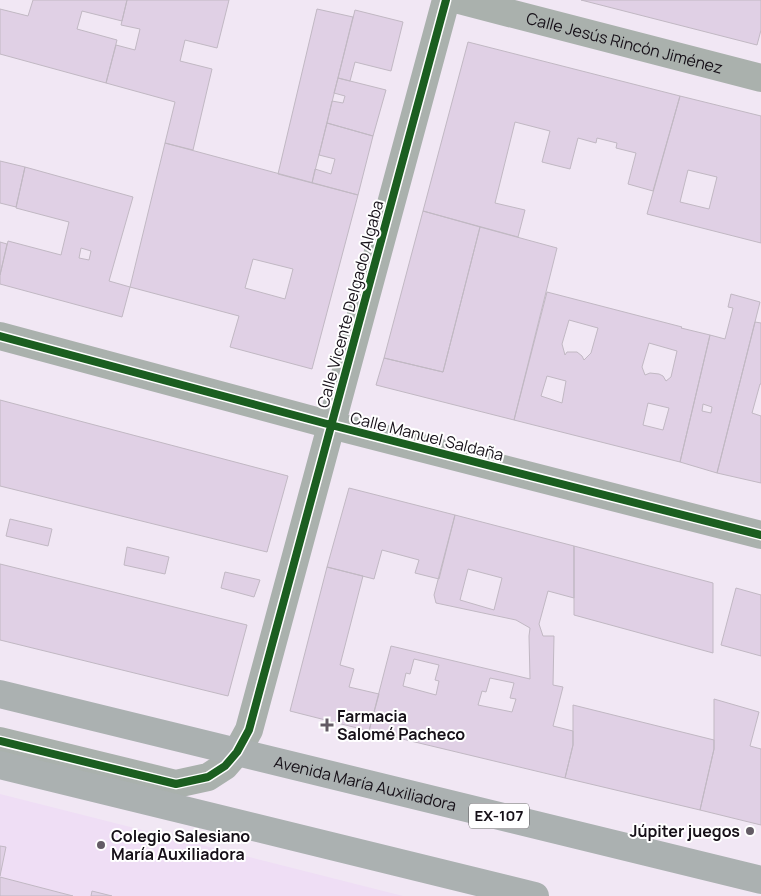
<svg xmlns="http://www.w3.org/2000/svg" width="761" height="896" viewBox="0 0 761 896" font-family="Manrope,sans-serif">
<style>
.built{fill:#efdef5}
.building{fill:#e0d0e5;stroke:#c1b8c3;fill-rule:evenodd}
.lines{fill:none;stroke-linecap:round;stroke-linejoin:round}
.street{stroke:#aab1ad;stroke-width:28}
.primary{stroke:#abb1b1;stroke-width:28}
.cycleway-casing{stroke:#fff;stroke-width:11}
.cycleway{stroke:#1b5e20;stroke-width:8}
.poi-dot{fill:#635b65;stroke:#fff;stroke-width:2}
.labels{text-anchor:middle;stroke-width:4;stroke-linejoin:round;paint-order:stroke}
.shield{fill:#fff;stroke:#5c585d;stroke-width:1}
.shield-label{font-size:15px;font-weight:bold;fill:#161018}
.street-label{font-size:16px;fill:#161018;stroke:#fff}
.poi-label{font-size:16px;font-weight:bold;fill:#161018;stroke:#fff;text-anchor:start}
</style>
<rect width="100%" height="100%" fill="#f1e7f4"/>
<path class="built" d="M0 794 403 896H0Z"/>
<path class="building" d="M33 0H127L122 21 82 11 77 29 117 40 106 83 0 54V9L28 16Z
M127 0H229L217 48 185 40 180 61 212 69 193 150 165 143 175 102 106 83 116 45 135 50 140 29 121 25Z
M581 0H761V30L757 45Z
M317 9 353 17 312 183 278 174Z
M355 10 403 22 391 71 355 62 350 81 338 78Z
M468 42 680 96 653 191 628 184 636 153 616 148 617 143 597 138 596 143 578 138 570 169 542 162 550 131 515 122 495 203 525 210 518 237 423 211Z
M338 78 386 90 373 136 327 123 332 101 343 103 345 96 334 93Z
M680 96 761 116V243L647 214ZM688 170 717 177 709 209 680 202Z
M327 123 373 136 358 195 312 183 315 169 331 174 335 159 319 155Z
M165 143 358 195 312 369 230 347 239 316 130 287ZM253 259 293 269 285 299 245 288Z
M0 161 25 167 16 207 0 203Z
M25 167 133 197 109 281 130 287 122 317 0 284V275L8 241 61 255 69 222 16 208ZM81 248 91 251 89 260 79 258Z
M423 211 480 227 443 372 384 358Z
M480 227 557 248 514 420 376 385 384 358 443 372Z
M0 242 7 244 0 275Z
M547 292 682 327 681 328 710 335 680 462 514 420ZM569 320 598 328 591 353 584 360 582 356 577 352H567L565 355 562 344ZM649 343 677 351 671 377 666 381 663 376 659 374 650 373 645 375 642 367ZM547 376 566 381 562 403 541 396ZM648 403 669 408 663 430 643 425Z
M731 294 760 302 717 473 680 462 710 335 725 339 733 308 728 307ZM703 404 712 407 711 413 702 411Z
M755 322 761 323V384H760L752 413 761 416V483L717 473Z
M0 400 288 476 267 552 0 486Z
M349 488 455 515 439 579 415 573 419 560 382 550 374 579 327 567Z
M455 515 574 546V598L548 591 539 624 543 636H554L553 685 563 687 553 726 573 731V745L565 778 369 731 391 646 530 679 529 636 530 628 516 620 436 603 434 595ZM468 569 502 578 494 610 460 600ZM414 659 439 665 435 680 439 681 436 695 403 686 406 673 410 674ZM490 678 514 683 510 698 516 699 512 712 478 705 482 691 486 692Z
M10 519 52 529 48 546 6 536Z
M574 546 713 583V653L574 615Z
M127 547 169 557 165 574 124 565Z
M0 564 247 625 228 696 0 640Z
M327 567 363 576 340 665 354 669 349 687 379 694 369 731 290 711Z
M225 572 260 580 254 597 221 588Z
M736 588 761 595V656L721 645Z
M714 699 759 712 750 746 761 749V825L700 810 714 749Z
M573 705 714 740V749L700 810 565 778 573 745Z
M0 846 6 847 0 876Z
M0 877 73 896H0Z
M92 891 112 896H91Z"/>
<g class="lines">
<g class="street">
<path id="s1" d="M459 0 761 78"/>
<path d="M0 336 331 425 761 535"/>
<path d="M0 741 176 784 208 777 225 766 237 752 249 730 446 0"/>
</g>
<g class="primary">
<path id="s2" d="M0 694 761 880"/>
<path d="M0 765 535 896"/>
</g>
<defs>
<path id="cycleway" d="M0 336 331 425 761 535
M0 741 176 784 208 777 225 766 237 752 249 730 446 0"/>
</defs>
<use href="#cycleway" class="cycleway-casing"/>
<use href="#cycleway" class="cycleway"/>
</g>
<g class="poi-dot">
<path d="M324.5 717.5h5v5h5v5h-5v5h-5v-5h-5v-5h5z"/>
<circle cx="750" cy="831" r="5"/>
<circle cx="101" cy="845" r="5"/>
</g>
<g class="labels">
<rect class="shield" x="469" y="803.5" width="60" height="25" rx="4"/>
<g class="shield-label">
<text x="499" y="821">EX-107</text>
</g>
<g class="street-label">
<text dy="6" stroke="none"><textPath href="#s1" startOffset="171">Calle Jesús Rincón Jiménez</textPath></text>
<text transform="translate(350 304) rotate(-75)" y="6">Calle Vicente Delgado Algaba</text>
<text transform="translate(427 436) rotate(14)" y="6">Calle Manuel Saldaña</text>
<text dy="6" stroke="none"><textPath href="#s2" startOffset="376">Avenida María Auxiliadora</textPath></text>
</g>
<g class="poi-label">
<text x="337" y="722">Farmacia<tspan x="337" dy="18">Salomé Pacheco</tspan></text>
<text x="740" y="837" text-anchor="end">Júpiter juegos</text>
<text x="111" y="842">Colegio Salesiano<tspan x="111" dy="18">María Auxiliadora</tspan></text>
</g>
</g>
</svg>
